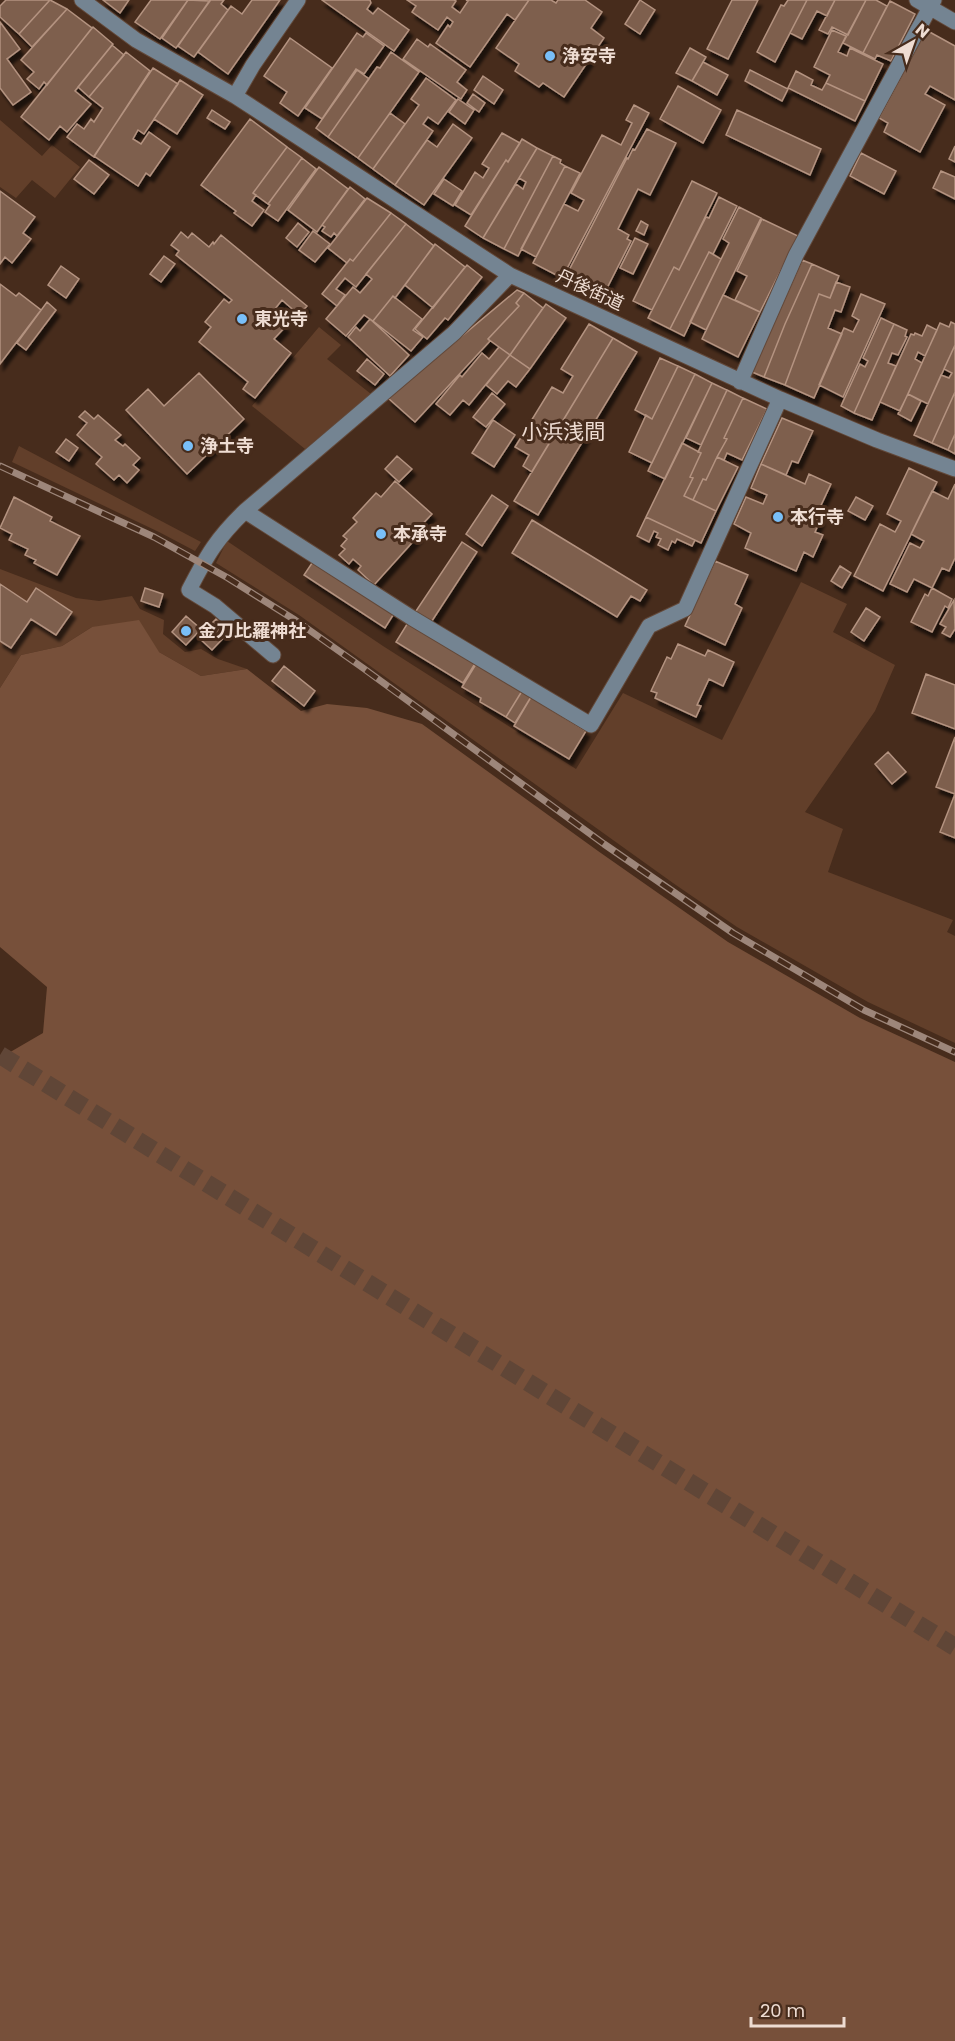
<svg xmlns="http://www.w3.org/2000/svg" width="955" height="2041" viewBox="0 0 955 2041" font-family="Poppins,'Noto Sans JP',sans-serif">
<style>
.green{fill:#623f2a}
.forest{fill:#77503a}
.building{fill:#7e5f4e;stroke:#b49380;stroke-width:1.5;filter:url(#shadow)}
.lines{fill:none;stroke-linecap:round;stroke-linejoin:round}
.highway-tunnel{stroke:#604637;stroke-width:18;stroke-dasharray:18 9;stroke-linecap:butt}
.minor-casing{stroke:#624839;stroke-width:17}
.minor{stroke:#748492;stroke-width:15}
.rail-casing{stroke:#9d867a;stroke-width:7}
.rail{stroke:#472c1c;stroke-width:4.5;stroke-dasharray:14;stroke-linecap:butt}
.poi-dot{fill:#79bff8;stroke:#472c1c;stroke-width:2}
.labels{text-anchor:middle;stroke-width:6;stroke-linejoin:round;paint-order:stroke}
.poi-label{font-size:18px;font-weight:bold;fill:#eedcd2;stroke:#472c1c;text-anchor:start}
.street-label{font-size:18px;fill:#eedcd2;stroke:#472c1c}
.quarter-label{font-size:21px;fill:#eedcd2;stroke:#472c1c}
</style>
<defs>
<filter id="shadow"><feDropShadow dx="3.5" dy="6" stdDeviation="1.5" flood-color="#0009"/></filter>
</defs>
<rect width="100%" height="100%" fill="#472c1c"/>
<path class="green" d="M0 120 42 156 52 145 80 167 55 198 32 180 16 198 0 187Z
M319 327 341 345 327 359 371 394 305 449 252 406Z
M19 446 201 542 195 551 159 532 12 462Z
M227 541 383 646 576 769 623 693 722 740 801 582 847 604 833 632 895 665 875 711 805 812 843 829 828 872 953 920 947 932 955 936V1043L868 1002 737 927 673 883 299 615 216 563Z
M0 569 76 598 99 601 132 596 140 609 164 620 163 634 185 652 201 649 218 659 247 669 201 676 159 652 92 627 62 646 21 655 0 688Z"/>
<path class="forest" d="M139 620 159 652 201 676 247 669 301 711 327 704 367 708 422 724 598 851 728 942 860 1018 955 1062V2041H0V1058L43 1033 47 987 0 947V688L21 655 62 646 92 627Z"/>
<path class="building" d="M6 0H50L19 34 0 17V6Z
M50 0 67 9 32 47 19 34Z
M103 0H129L120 13Z
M151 0H188L160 39 135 22Z
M188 0 210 1 176 48 162 38Z
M210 0H224L221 4 228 10 194 57 178 46Z
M252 0H280L228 74 198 52 231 6 242 14Z
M322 0H370L371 3 367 9 373 14 378 8 409 30 394 51Z
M407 0H454L456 1 452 7 460 13 468 1 466 0H529L515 20 507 14 470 67 436 43 448 25 450 27 453 22 447 17 438 30 412 12 416 6Z
M529 0H551L556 3 558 0H585L602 12 591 28 604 38 564 97 543 83 539 87 515 71 519 64 496 48Z
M640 0 655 10 640 34 625 24Z
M732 0H758L728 59 707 49Z
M788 0H807L775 62 757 52 781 5 784 6Z
M807 0H835L827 16 817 11 802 39 790 33Z
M835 0H866L848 35 832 27 828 34 819 30Z
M866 0H876L887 6 863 53 843 43Z
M890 1 915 14 891 61 877 55 875 59 863 53Z
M67 9 92 28 47 85 44 82 39 89 27 79 34 72 21 60Z
M0 22 20 49 7 59 31 92 13 105 0 88Z
M93 27 113 44 75 91 91 104 67 132 60 126 49 140 21 117Z
M832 30 846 36 838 52 847 56 850 48 883 64 865 101 826 83 830 75 814 67Z
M926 30 955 46V100L930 86 925 94 945 105 920 152 884 132 888 123 879 118Z
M357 33 363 37 366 33 384 46 364 74 356 69 322 119 305 108Z
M290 38 332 68 298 116 280 103 287 92 264 76Z
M417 39 428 47 430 44 466 70 457 82 467 90 461 99 403 59Z
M112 45 124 55 89 97 78 87Z
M690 48 706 57 692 81 676 73Z
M126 52 150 71 94 157 67 137 77 124 84 129 91 119 94 122 103 108 89 97Z
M391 52 419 72 358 158 328 137 377 67 380 68Z
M703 62 728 75 717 95 692 81Z
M153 68 178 84 144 134 138 130 133 139 141 144 149 132 170 147 150 176 146 173 138 186 94 156Z
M357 70 369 79 328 137 316 128Z
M750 70 788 89 782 101 745 81Z
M796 71 813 80 811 85 822 90 826 83 865 101 855 121 788 88Z
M483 76 503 90 494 104 474 90Z
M426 78 456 100 438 124 428 117 423 124 433 131 395 185 373 169 419 105 411 99Z
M180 80 203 95 177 134 154 119Z
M678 86 721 110 703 143 660 119Z
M473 94 485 103 479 112 467 103Z
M458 99 474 110 465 124 449 112Z
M634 105 649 113 562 278 533 263 564 204 578 211 584 200 571 193 602 135 621 145 632 123 626 120Z
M212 110 230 122 225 129 207 118Z
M737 110 821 149 810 175 726 135Z
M390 113 405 124 373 169 358 158Z
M250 119 287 147 253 193 256 195 252 201 264 210 252 226 234 213 236 211 201 185Z
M453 124 472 138 424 205 395 185 427 140 437 147Z
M647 129 676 143 650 195 638 189 618 229 629 235 627 239 631 241 602 298 565 278 627 158 628 159 633 149 635 150Z
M502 133 520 143 508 162 506 160 471 215 455 205 475 172 483 178 489 168 482 164Z
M522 139 537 148 483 238 465 226 506 160 508 162Z
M955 146V162L949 159Z
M287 147 302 158 268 204 253 193Z
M537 148 553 156 504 249 483 238 516 184 523 189 526 182 519 178Z
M861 153 896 171 884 194 850 176Z
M553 156 561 160 560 163 565 166 518 256 504 249Z
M302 158 316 169 278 221 265 212 270 205 268 204Z
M89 160 109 175 94 194 74 179Z
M565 166 580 173 536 257 521 249Z
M319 167 348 189 317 232 288 210Z
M941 171 955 177V199L933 188Z
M444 179 462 191 453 206 434 194Z
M692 181 717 193 679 270 674 267 652 310 633 301Z
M350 187 365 199 337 236 334 233 331 237 322 231 325 227 322 225Z
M0 191 35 217 23 233 31 239 12 263 5 257 0 264Z
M719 197 737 206 713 254 709 252 670 329 648 318 674 267 679 270 706 217 709 218Z
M367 198 391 213 353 261 350 259 347 263 328 248Z
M739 207 761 218 706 330 690 322 729 243 723 239Z
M391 213 406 224 356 287 345 278 336 289 345 295 337 306 322 294 350 259 353 261Z
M762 219 798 236 760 312 735 300 747 276 737 271Z
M641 221 648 225 644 235 636 231Z
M298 223 309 232 297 247 286 238Z
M406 224 434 246 395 298 393 296 373 321 364 315 346 336 326 319 353 287 360 293 372 279 366 274Z
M313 231 330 244 315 262 299 250Z
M181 232 188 238 192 233 209 247 213 242 214 244 221 235 307 306 299 315 282 300 271 314 286 326 274 339 291 353 255 398 243 389 248 382 199 342 211 327 205 322 224 299 229 303 232 300 176 255 179 251 171 245Z
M635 238 648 244 633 274 620 268Z
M435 244 465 267 433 308 405 285Z
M709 252 721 259 684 336 670 329Z
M164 256 175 264 161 282 150 274Z
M802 260 812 264 785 324 764 377 752 372Z
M812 264 839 276 830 298 819 294 785 385 764 377 785 324Z
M467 265 482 277 448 320 445 318 427 339 415 329Z
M61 266 79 279 66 298 48 285Z
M836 282 850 287 841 312 835 310 828 328 842 334 814 398 785 385 819 294 830 298Z
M0 284 16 296 19 293 41 310 0 364Z
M517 290 524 293 516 303 519 306 488 339 490 341 415 422 388 398Z
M524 293 543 308 510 355 488 339 519 306 516 303Z
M861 294 885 304 843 397 819 385 844 328 853 332 859 320 852 316Z
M723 295 760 312 738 357 702 339Z
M393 296 422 319 413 330 423 337 411 351 373 321Z
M47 302 56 310 26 350 17 343Z
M546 304 566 318 530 369 510 355Z
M881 318 894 324 854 413 841 406 860 364 865 367 868 361 863 358Z
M370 319 409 355 390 376 348 337 356 327 360 331Z
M951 322 955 324V345L928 404 908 394 940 323 949 327Z
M589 324 613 338 532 472 523 466 529 455 515 447 552 387 563 393 573 376 561 369Z
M894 324 907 330 905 336 907 337 898 355 892 353 888 363 896 366 872 420 854 413Z
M927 325 937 330 925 356 918 352 915 359 922 363 900 411 880 402 911 334 914 335 915 333 922 336Z
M613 338 637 352 538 515 514 501Z
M955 345V392L932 443 914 435 941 375 949 378 952 373 944 369Z
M499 347 510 355 469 405 463 400 450 415 436 404 460 375 462 377 482 353 489 359Z
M510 355 530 369 516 387 508 381 497 394 486 385Z
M660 358 678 366 652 419 635 410Z
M367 359 384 374 375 385 357 371Z
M678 366 695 374 652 463 629 452 646 415 652 419Z
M199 373 244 419 187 474 126 410 148 389 164 406Z
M695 374 712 383 665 479 648 471Z
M712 383 727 390 701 445 686 438Z
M727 390 743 398 724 438 727 439 717 457 706 480 703 479 693 500 684 496 693 478 690 477 701 453 698 452Z
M955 392V434L948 450 932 443Z
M492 393 505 404 486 427 473 417Z
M908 394 921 401 911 421 898 414Z
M743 398 767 409 742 460 727 453 724 460 717 457 727 439 724 438Z
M85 411 94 419 98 415 121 435 115 440 123 446 125 444 140 458 133 465 139 470 127 483 119 475 114 480 96 464 102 457 77 435 87 423 79 417Z
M782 418 813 431 798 463 792 461 786 475 761 464Z
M493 420 515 435 494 467 472 453Z
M955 434V454L948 450Z
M66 439 78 448 69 461 56 452Z
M682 443 701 453 690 477 693 478 684 496 716 511 701 543 646 517Z
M397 456 412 469 399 482 385 469Z
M717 457 738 467 716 511 693 500 703 479 706 480Z
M761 464 805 484 809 474 831 484 816 516 821 519 815 532 823 535 813 557 804 552 796 571 745 548 751 533 734 524 746 497 763 504 767 495 751 488Z
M909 468 937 482 883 591 854 576 880 524 895 532 901 521 887 514Z
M395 481 432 514 415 532 419 535 374 585 358 570 361 566 353 559 349 564 339 555 345 549 341 546 347 539 343 536 357 522 353 518 376 493 381 497Z
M955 484V558L949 571 942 568 932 588 914 579 907 592 890 584 910 543 920 548 924 541 911 534 932 491 948 499Z
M492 495 508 506 482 546 466 534Z
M14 497 52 517 50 521 80 536 57 575 34 563 36 560 25 555 28 549 9 540 12 534 0 528Z
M856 497 873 506 865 520 848 511Z
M646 517 695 540 692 546 677 539 675 543 672 541 668 550 658 545 661 539 656 537 658 533 654 531 649 542 637 536Z
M532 520 647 590 640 601 631 596 617 617 512 553Z
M462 542 477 552 430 624 414 614Z
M314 560 395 612 385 628 304 575Z
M715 561 748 575 735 604 742 608 725 645 685 626Z
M840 566 851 573 842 588 831 581Z
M0 584 27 602 36 588 72 612 56 635 31 619 11 648 0 641Z
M145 588 163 594 159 607 141 601Z
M932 588 952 599 948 608 945 606 932 632 911 622 925 594 928 596Z
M954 600 955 629 950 637 942 633 946 627 940 624Z
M866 608 880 617 864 641 851 632Z
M186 616 201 629 186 645 172 632Z
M216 619 229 632 212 650 198 637Z
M409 621 476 662 463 683 396 642Z
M678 644 705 656 708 650 734 662 723 686 709 679 697 705 701 706 696 717 655 698 657 693 651 691 667 657 671 659Z
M476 664 522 691 506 717 480 702 481 698 462 687Z
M284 666 315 691 304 706 272 681Z
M926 674 955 685V729L912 713Z
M522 691 531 697 515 723 506 717Z
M531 697 586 731 569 759 514 726Z
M955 737V838L940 832 955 794 936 787Z
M888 752 906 772 892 784 875 764Z"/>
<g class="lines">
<path class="highway-tunnel" d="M0 1055 955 1647"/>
<defs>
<path id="minor" d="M82 0 136 40 235 96 510 275 780 399 877 440 955 469
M917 0 955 22
M235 96 253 65 298 0
M740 382 796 255 934 0
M245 511 412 618 591 725 649 626 685 609 780 399
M273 655 215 606 189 590C207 555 217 538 245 511L454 333 510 275"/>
</defs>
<use href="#minor" class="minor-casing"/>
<use href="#minor" class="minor"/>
<defs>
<path id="rail" d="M0 466 154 537 228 578 295 620 363 668 604 844 733 933 864 1010 955 1052"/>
</defs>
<use href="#rail" class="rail-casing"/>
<use href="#rail" class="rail"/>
</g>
<g class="poi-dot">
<circle cx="550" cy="56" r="6"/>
<circle cx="242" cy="319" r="6"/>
<circle cx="188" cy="446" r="6"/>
<circle cx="778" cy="517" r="6"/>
<circle cx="381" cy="534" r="6"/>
<circle cx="186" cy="631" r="6"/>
</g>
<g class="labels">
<g class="poi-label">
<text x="562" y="62">浄安寺</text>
<text x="254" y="325">東光寺</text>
<text x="200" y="452">浄土寺</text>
<text x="790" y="523">本行寺</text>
<text x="393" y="540">本承寺</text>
<text x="198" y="637">金刀比羅神社</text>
</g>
<g class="street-label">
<text transform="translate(590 290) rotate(25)" y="6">丹後街道</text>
</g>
<g class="quarter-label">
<text x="563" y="439">小浜浅間</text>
</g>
</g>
<g transform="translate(913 42) rotate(40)" stroke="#472c1c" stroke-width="4.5" paint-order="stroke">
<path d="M0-4.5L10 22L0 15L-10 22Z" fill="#eedcd2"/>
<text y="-9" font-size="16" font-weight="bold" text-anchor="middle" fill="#eedcd2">N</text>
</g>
<path d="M751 2017v9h93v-9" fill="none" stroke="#eedcd2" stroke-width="3"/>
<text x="760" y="2017" font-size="18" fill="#eedcd2" stroke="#472c1c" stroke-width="4.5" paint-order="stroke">20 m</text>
</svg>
